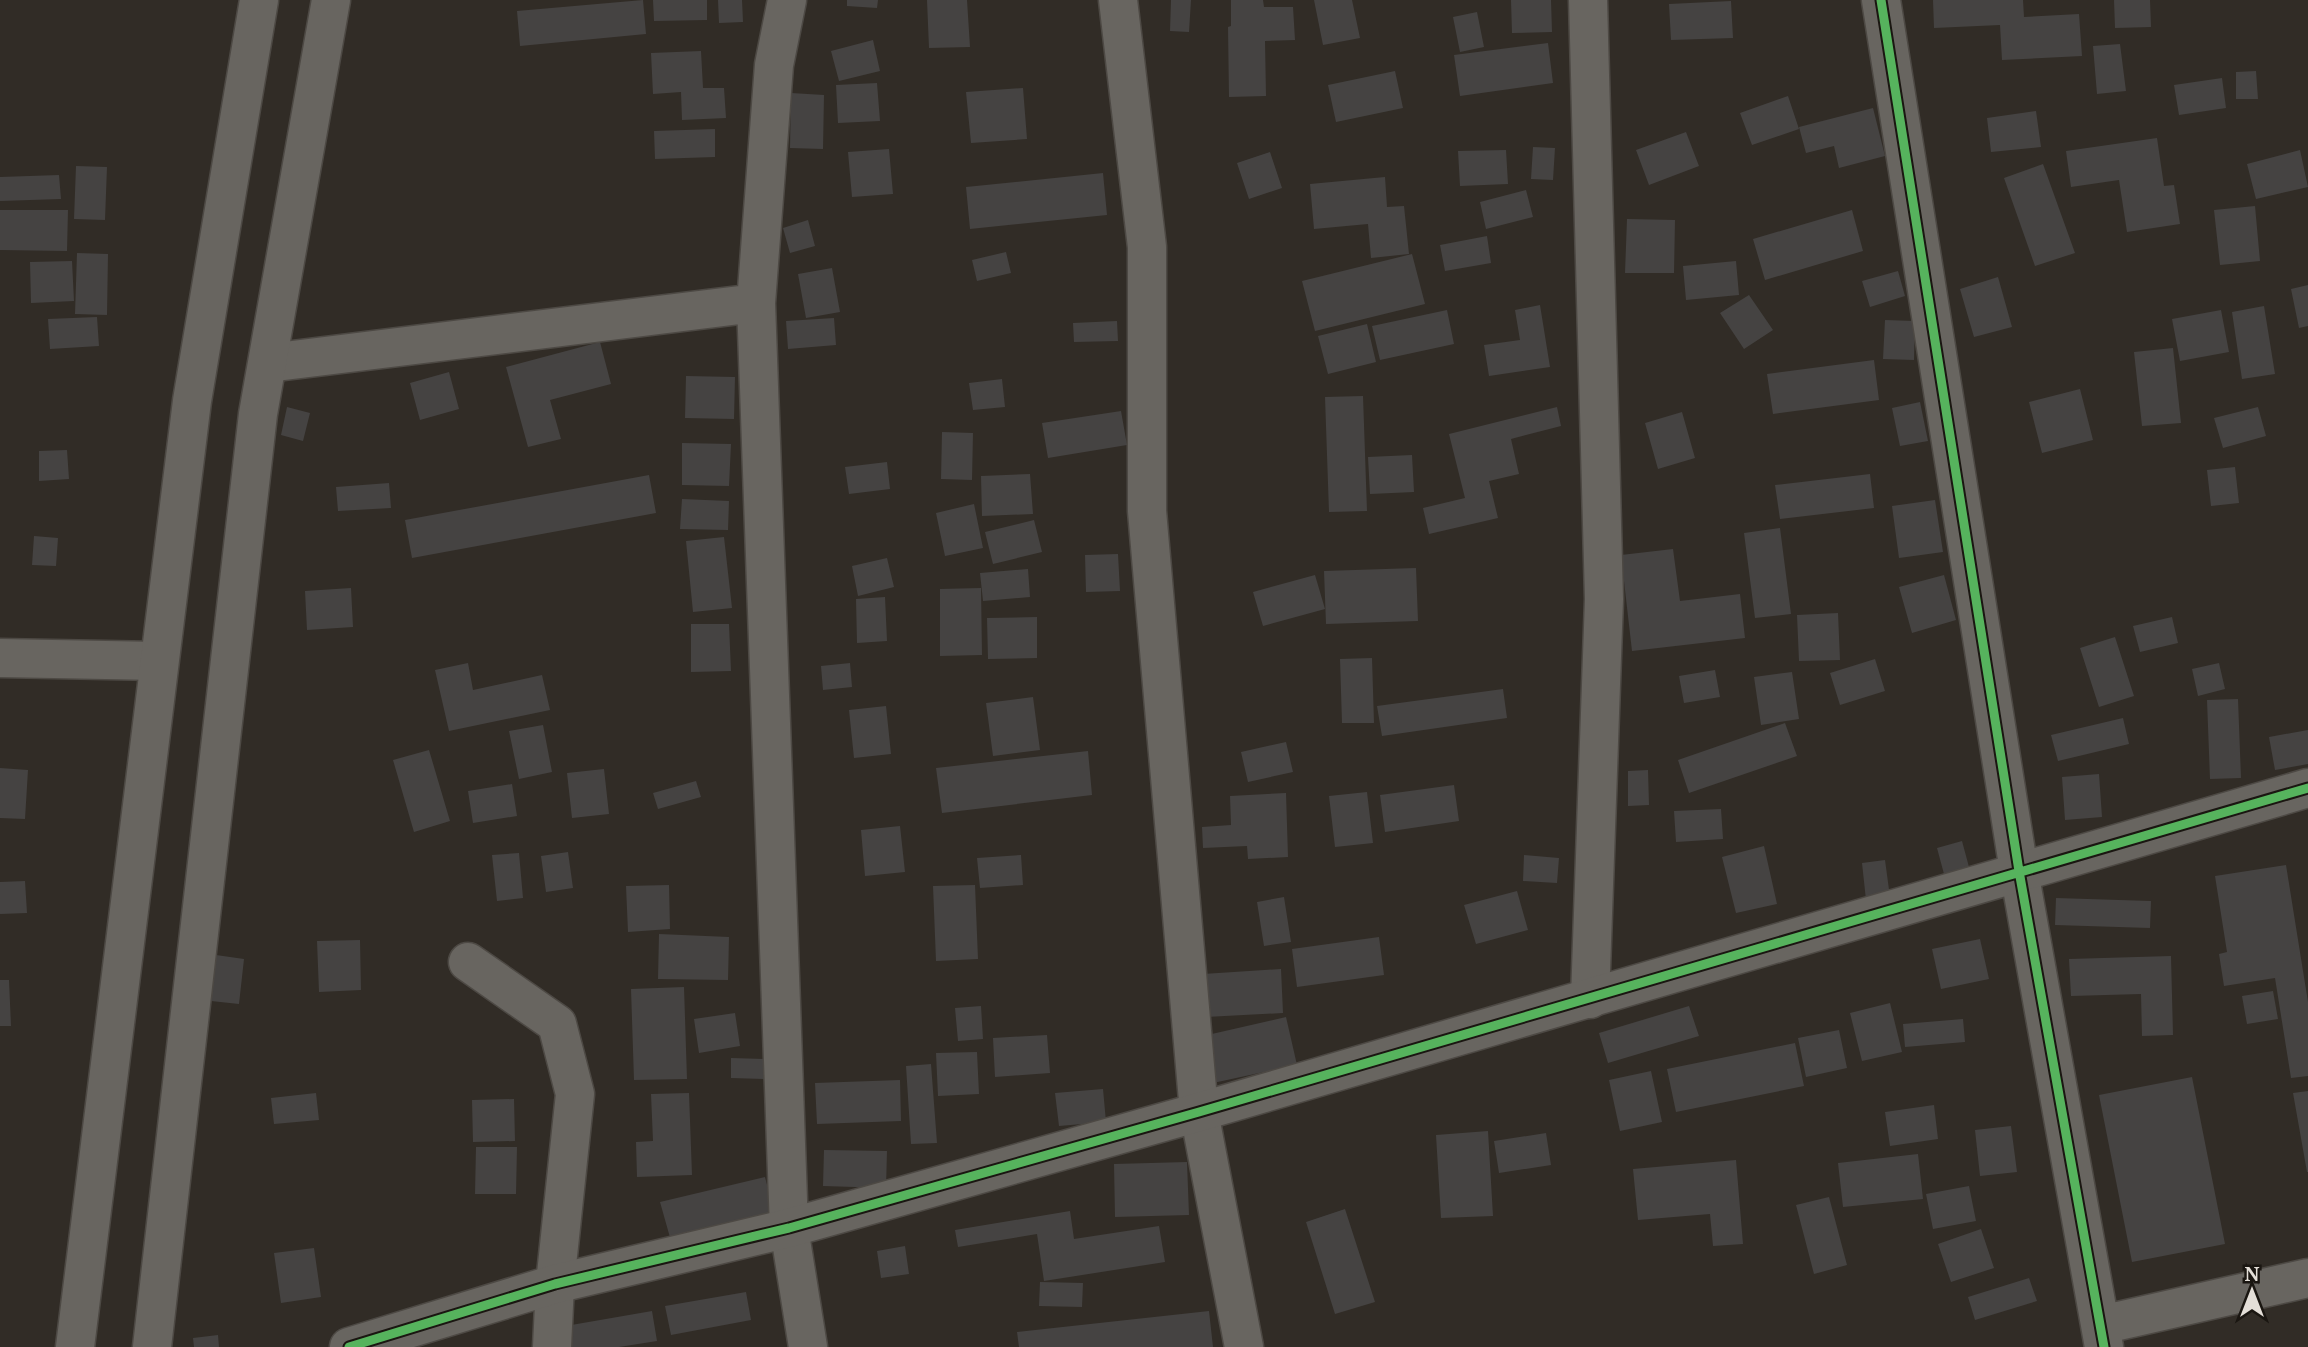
<svg xmlns="http://www.w3.org/2000/svg" width="2308" height="1347" viewBox="0 0 2308 1347" font-family="'Noto Serif',serif">
<style>
.building{fill:#454342}
.lines{fill:none;stroke-linecap:round;stroke-linejoin:round}
.street-casing{stroke:#4d4944;stroke-width:41}
.secondary-casing{stroke:#4d4944;stroke-width:41}
.street{stroke:#686560;stroke-width:38}
.secondary{stroke:#686560;stroke-width:38}
.cycleway-casing{stroke:#1a1611;stroke-width:13}
.cycleway{stroke:#56b35d;stroke-width:9}
</style>
<rect width="100%" height="100%" fill="#312c26"/>
<path class="building" d="M643 0 646 34 520 46 517 11Z
M653 0H707V20L654 21Z
M718 0H742L743 22 719 23Z
M847 0H878L877 8 847 6Z
M927 0H967L970 47 929 48Z
M1171 0H1191L1189 32 1170 31Z
M1231 0H1263L1264 7H1293L1295 40 1265 41 1266 96 1229 97 1228 27 1231 26Z
M1314 0H1352L1360 38 1323 45Z
M1511 0H1551L1552 32 1512 33Z
M1933 0H2023L2024 17 2079 14 2082 56 2002 60 2000 25 1934 28Z
M2114 0H2150L2151 27 2115 28Z
M1731 1 1733 38 1671 40 1669 4Z
M1477 12 1484 47 1460 52 1453 17Z
M873 40 880 71 839 81 831 51Z
M1548 43 1553 83 1460 96 1454 55Z
M2120 44 2126 91 2097 94 2093 46Z
M701 51 703 88H724L726 118 682 120 681 92 653 94 651 53Z
M1395 71 1403 108 1336 122 1328 85Z
M2256 71 2258 99H2236V72Z
M2222 78 2226 108 2179 115 2174 85Z
M877 83 880 121 838 123 836 85Z
M1023 88 1027 139 971 143 966 92Z
M791 93 824 95 823 149 790 148Z
M1788 96 1799 129 1752 145 1740 113Z
M1873 108 1885 156 1839 168 1834 146 1806 153 1799 127Z
M2036 111 2041 147 1991 152 1987 118Z
M715 129V157L655 159 654 131Z
M1686 132 1699 166 1649 185 1636 150Z
M2157 138 2164 186 2174 185 2180 224 2127 232 2119 180 2071 187 2066 151Z
M1533 147 1555 148 1553 180 1531 179Z
M889 149 893 194 852 197 848 152Z
M1506 150 1508 184 1460 186 1458 151Z
M2300 150 2308 187 2256 199 2247 164Z
M1270 152 1282 188 1249 199 1237 163Z
M2043 164 2075 253 2035 266 2004 178Z
M76 166 107 167 105 220 74 219Z
M1103 173 1107 215 970 229 966 187Z
M59 175 61 199 0 201V177Z
M1385 177 1387 207 1404 206 1409 254 1371 258 1368 224 1314 229 1310 184Z
M1526 190 1533 217 1486 229 1480 202Z
M2255 206 2260 261 2220 265 2214 210Z
M0 210H68L67 251 0 250Z
M1852 210 1863 251 1765 280 1753 239Z
M1627 219 1675 220 1674 273H1625Z
M808 220 815 246 790 253 783 228Z
M1487 236 1491 263 1445 271 1440 245Z
M1006 252 1011 273 977 281 972 260Z
M77 253 108 254 107 315 75 314Z
M1412 254 1425 304 1315 331 1302 281Z
M72 261 74 301 31 303 30 262Z
M1736 261 1739 295 1686 300 1683 266Z
M832 268 840 312 806 318 798 274Z
M1898 271 1905 296 1870 307 1862 281Z
M1998 277 2012 327 1974 337 1960 289Z
M2308 285V326L2299 328 2291 289Z
M1749 295 1773 330 1744 349 1720 313Z
M1540 305 1550 367 1489 376 1484 345 1520 340 1515 310Z
M2264 306 2275 374 2242 379 2232 312Z
M1447 310 1454 344 1380 360 1372 326Z
M2221 310 2229 352 2180 361 2172 319Z
M97 317 99 346 50 349 48 319Z
M834 318 836 345 788 349 786 321Z
M1885 320 1915 321 1914 360 1883 359Z
M1117 321 1118 341 1074 342 1073 323Z
M1367 324 1376 362 1328 374 1318 336Z
M600 342 611 384 550 400 561 439 528 447 506 367Z
M2173 348 2181 423 2142 426 2134 352Z
M1874 360 1879 400 1773 414 1767 374Z
M449 372 459 409 420 420 410 383Z
M686 376 735 377 734 419 685 418Z
M1002 379 1005 407 973 410 969 383Z
M2080 389 2093 440 2042 453 2029 402Z
M1363 396 1367 511 1329 512 1325 397Z
M1920 402 1928 441 1900 446 1892 408Z
M287 407 310 413 303 441 281 435Z
M1557 407 1561 426 1511 439 1519 474 1489 481 1498 518 1429 534 1423 508 1465 498 1449 434Z
M2258 407 2266 436 2223 448 2214 418Z
M1121 411 1127 445 1048 458 1042 423Z
M1682 412 1695 458 1658 469 1645 423Z
M942 432 973 433 972 480 941 479Z
M682 443 731 444 729 486 682 485Z
M67 450 69 479 39 481V451Z
M1412 455 1414 492 1370 494 1368 457Z
M887 462 890 489 849 494 845 467Z
M2235 467 2239 503 2211 506 2207 470Z
M1030 474 1033 514 982 516 981 476Z
M1870 474 1874 508 1780 519 1775 485Z
M649 475 656 513 412 558 405 520Z
M389 483 391 508 338 511 336 487Z
M682 499 729 501 728 530 680 529Z
M1935 500 1943 552 1899 558 1892 506Z
M974 504 983 548 945 556 936 513Z
M1034 520 1042 552 993 564 985 532Z
M1780 528 1791 614 1755 618 1744 533Z
M34 536 58 538 56 566 32 565Z
M724 537 732 608 693 612 686 541Z
M1673 549 1680 601 1740 594 1745 638 1632 651 1621 555Z
M1118 554 1120 591 1086 592 1085 555Z
M887 558 894 587 858 596 852 566Z
M1416 568 1418 621 1326 624 1324 571Z
M1028 569 1030 597 983 601 980 573Z
M1315 575 1325 609 1263 626 1253 592Z
M1944 575 1956 620 1912 633 1899 587Z
M351 588 353 627 307 630 305 591Z
M981 588 982 655 940 656V589Z
M885 597 887 641 857 643 856 599Z
M1838 613 1840 660 1799 661 1797 615Z
M1037 617V658L988 659 987 618Z
M2172 617 2178 643 2140 652 2133 626Z
M691 624H729L731 671 691 672Z
M2115 637 2134 696 2099 707 2080 648Z
M1372 658 1374 723H1342L1340 659Z
M1875 659 1885 691 1840 705 1830 673Z
M468 663 473 690 542 675 550 710 449 731 435 670Z
M850 663 852 687 823 690 821 666Z
M2219 663 2225 689 2198 696 2192 669Z
M1715 670 1720 697 1684 703 1679 676Z
M1792 672 1799 719 1761 725 1754 677Z
M1503 689 1507 718 1382 736 1377 706Z
M1033 697 1040 750 993 756 986 703Z
M2238 699 2241 778 2210 779 2207 700Z
M886 706 891 754 854 758 849 710Z
M2123 718 2129 744 2058 761 2051 735Z
M1785 723 1797 756 1689 793 1678 760Z
M543 725 552 772 519 779 509 731Z
M2308 730V764L2275 770 2269 737Z
M1286 742 1293 772 1248 782 1241 752Z
M429 750 450 821 414 832 393 760Z
M1088 751 1092 795 942 813 936 768Z
M0 768 28 770 25 819 0 818Z
M604 769 609 814 572 818 567 773Z
M1648 770 1649 805 1628 806V771Z
M2099 774 2102 817 2065 820 2062 777Z
M696 781 701 797 658 809 653 793Z
M512 784 517 816 473 823 468 791Z
M1454 785 1459 821 1385 832 1380 795Z
M1367 792 1373 843 1335 847 1329 796Z
M1286 793 1288 857 1248 859 1247 846 1203 848 1202 827 1231 825 1230 796Z
M1721 809 1723 839 1676 842 1674 811Z
M900 826 905 872 865 876 861 830Z
M1962 841 1969 867 1944 874 1937 848Z
M1764 846 1777 904 1736 913 1722 857Z
M568 852 573 888 546 892 541 856Z
M519 853 523 898 497 901 492 855Z
M1021 855 1023 885 980 888 977 858Z
M1524 855 1559 858 1557 883 1523 881Z
M1885 860 1890 897 1866 900 1862 863Z
M2286 865 2308 1002V1076L2291 1078 2275 978 2224 986 2219 954 2227 952 2215 876Z
M25 881 27 913 0 914V882Z
M669 885 670 929 628 932 626 886Z
M975 885 978 959 936 961 933 886Z
M1517 891 1528 930 1476 944 1464 905Z
M1284 897 1291 942 1264 946 1257 902Z
M2056 898 2151 901 2150 928 2055 925Z
M659 934 729 937 728 980 658 979Z
M1379 937 1384 975 1297 987 1292 949Z
M1980 939 1989 979 1941 989 1932 949Z
M360 940 361 990 319 992 317 941Z
M216 955 244 959 239 1004 211 1001Z
M2171 956 2173 1035 2142 1036 2141 994 2071 996 2069 959Z
M1281 969 1283 1013 1206 1017 1203 974Z
M0 980H9L11 1026H0Z
M684 987 687 1079 634 1080 631 989Z
M2273 991 2278 1019 2247 1024 2242 996Z
M1890 1003 1902 1052 1862 1061 1850 1013Z
M981 1006 983 1039 958 1041 955 1008Z
M1689 1006 1699 1036 1608 1063 1599 1033Z
M735 1013 740 1046 699 1053 694 1019Z
M1286 1017 1297 1065 1213 1083 1203 1036Z
M1963 1019 1965 1042 1905 1047 1903 1024Z
M1839 1030 1847 1068 1806 1077 1798 1038Z
M1047 1035 1050 1073 995 1077 993 1038Z
M1795 1043 1804 1086 1676 1112 1667 1069Z
M977 1052 979 1094 938 1096 936 1053Z
M731 1058 766 1059V1079L731 1078Z
M931 1064 937 1143 911 1144 906 1066Z
M1651 1071 1662 1122 1620 1131 1609 1080Z
M2192 1077 2225 1244 2132 1262 2099 1095Z
M900 1080 901 1121 817 1124 815 1083Z
M1103 1089 1106 1122 1059 1126 1055 1093Z
M2308 1091V1172H2307L2293 1093Z
M316 1093 319 1120 274 1124 271 1098Z
M689 1093 692 1175 637 1177 636 1142 653 1141 651 1094Z
M514 1099 515 1141 473 1142 472 1100Z
M1934 1105 1938 1139 1890 1146 1885 1112Z
M2011 1126 2017 1172 1980 1176 1975 1130Z
M1488 1131 1493 1216 1441 1218 1436 1135Z
M1546 1133 1551 1165 1499 1173 1494 1141Z
M476 1147H517L516 1194H475Z
M824 1150 887 1151 886 1188 823 1186Z
M1918 1154 1923 1199 1843 1207 1838 1163Z
M1736 1160 1743 1244 1713 1246 1710 1214 1638 1220 1633 1169Z
M1187 1162 1189 1215 1115 1217 1114 1164Z
M765 1177 775 1216 671 1241 660 1202Z
M1969 1186 1976 1221 1933 1229 1926 1194Z
M1829 1197 1847 1265 1814 1274 1796 1205Z
M1345 1209 1375 1302 1335 1314 1306 1222Z
M1070 1211 1074 1239 1159 1226 1165 1262 1044 1281 1037 1234 958 1247 955 1230Z
M1981 1229 1994 1268 1951 1282 1938 1244Z
M905 1246 909 1274 881 1278 877 1251Z
M314 1248 321 1297 281 1303 274 1253Z
M2029 1278 2037 1301 1975 1320 1968 1297Z
M1040 1282 1083 1283 1082 1307 1039 1306Z
M746 1292 751 1320 671 1335 665 1306Z
M652 1311 657 1341 619 1347H557L554 1328Z
M1209 1311 1213 1347H1019L1017 1332Z
M218 1335 219 1347H194L193 1338Z"/>
<g class="lines">
<defs>
<path id="street" d="M1118 0 1147 247V511L1199 1112 1244 1347
M1588 0 1604 599 1590 999
M1881 0 2019 871 2104 1347
M756 303 789 1228 808 1347
M268 363 756 303 774 65 787 0
M0 658 159 661
M468 962 557 1024 575 1094 555 1284 552 1347
M2101 1325 2308 1278"/>
<path id="secondary" d="M75 1347 192 401 259 0
M152 1347 258 414 331 0
M349 1347 555 1284 789 1228 1199 1112 2308 788"/>
</defs>
<use href="#street" class="street-casing"/>
<use href="#secondary" class="secondary-casing"/>
<use href="#street" class="street"/>
<use href="#secondary" class="secondary"/>
<defs>
<path id="cycleway" d="M1881 0 2019 871 2104 1347
M349 1347 555 1284 789 1228 1199 1112 2308 788"/>
</defs>
<use href="#cycleway" class="cycleway-casing"/>
<use href="#cycleway" class="cycleway"/>
</g>
<g transform="translate(2252 1291)" stroke="#1a1611" stroke-width="5" paint-order="stroke">
<path d="M0-5L12 26L0 18L-12 26Z" fill="#e4dfd8"/>
<text y="-10" font-size="19" font-weight="bold" text-anchor="middle" fill="#e4dfd8">N</text>
</g>
</svg>
